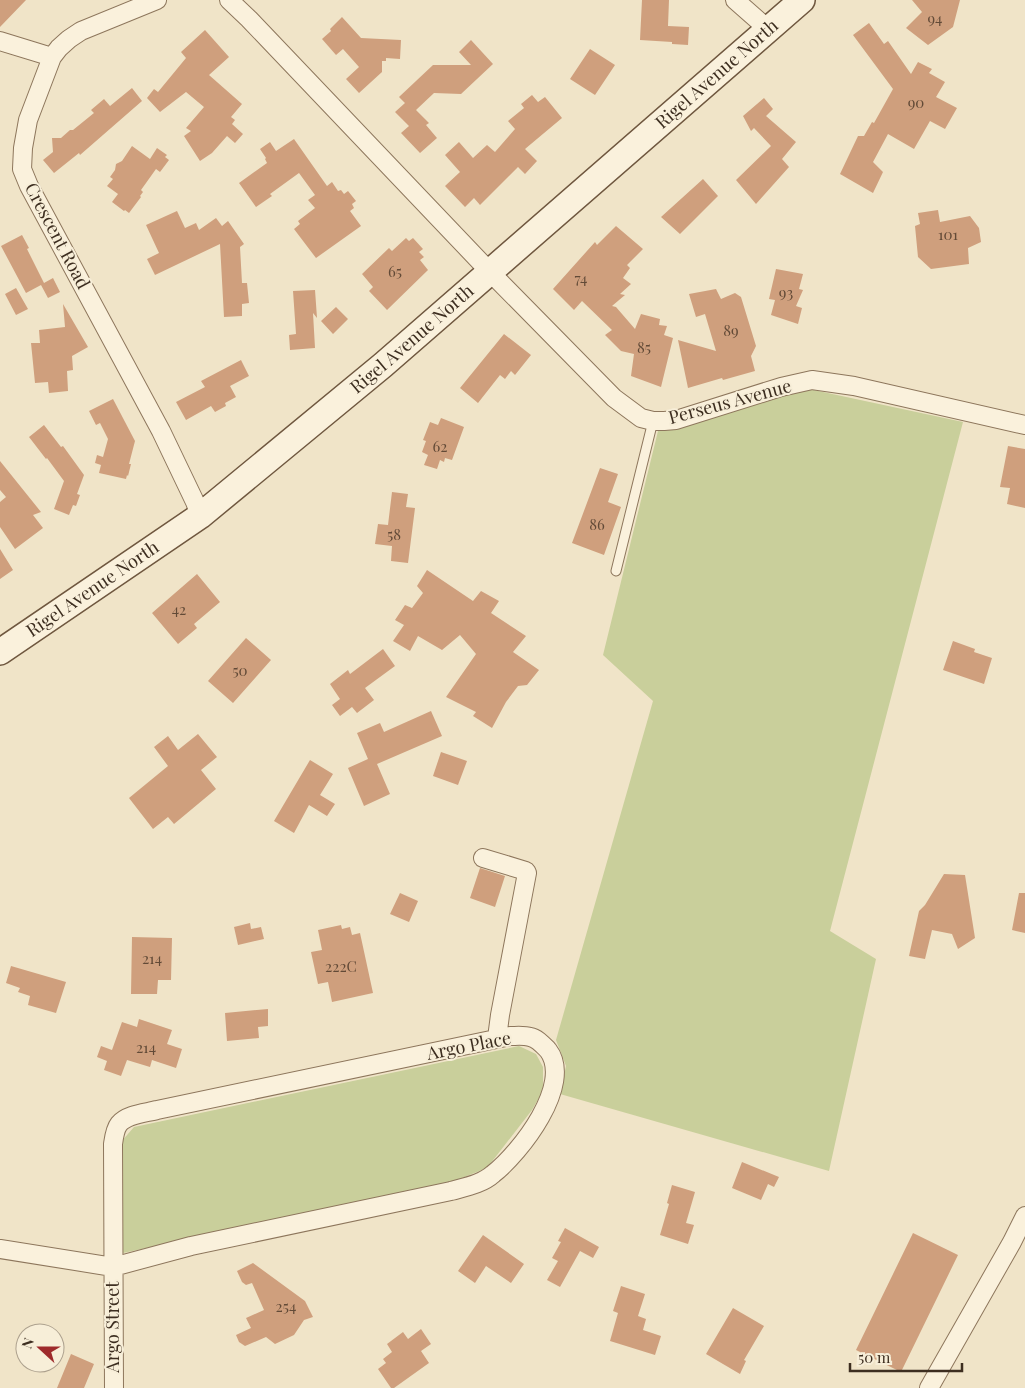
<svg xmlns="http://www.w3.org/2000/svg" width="1025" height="1388" viewBox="0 0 1025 1388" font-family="'Playfair Display',serif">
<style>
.green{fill:#c9cf9b}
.building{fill:#cf9f7d}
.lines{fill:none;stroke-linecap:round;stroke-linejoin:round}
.service-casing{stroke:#8d765c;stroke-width:11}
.minor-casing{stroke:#8d765c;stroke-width:20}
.secondary-casing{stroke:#6f573f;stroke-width:28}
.service{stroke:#faf1dc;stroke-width:9}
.minor{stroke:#faf1dc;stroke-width:18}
.secondary{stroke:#faf1dc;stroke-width:25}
.labels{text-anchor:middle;stroke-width:4;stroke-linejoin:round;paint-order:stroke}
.number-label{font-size:15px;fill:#624a37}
.street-label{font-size:18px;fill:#3d2e20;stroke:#f7eed8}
</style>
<rect width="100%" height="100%" fill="#f0e4c8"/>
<path class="green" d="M809 389 963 422 830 931 876 959 829 1171 560 1094 566 1066 556 1040 653 701 603 655 658 431Z
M519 1046 536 1054 543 1067V1091L532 1110 487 1168 444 1185 123 1253 121 1142 134 1127Z"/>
<path class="building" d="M0 0H26L0 27Z
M642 0H669L668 26 689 27 688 45 672 44V42L640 40Z
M912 0H960L953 27 928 45 906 28 922 12Z
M342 17 361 38 401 40 400 59 386 58V61H382V72L359 93 346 79 359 67 343 49 336 55 322 39 331 31 330 29Z
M869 23 884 44 888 41 911 74 918 62 932 69 929 73 945 82 936 97 957 108 945 129 930 121 914 149 888 134 873 162 883 172 873 193 840 174 858 136H864L872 122 874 123 893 89 853 35Z
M205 30 229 57 209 75 242 104 231 117 235 120 232 124 243 134 235 143 227 136 212 153 200 161 184 136 191 131 186 128 204 107 186 92 160 112 147 98 154 89 158 92 186 58 181 52Z
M471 40 493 64 461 94 434 93 416 110 429 123 426 125 437 138 420 153 401 133 409 126 395 112 405 103 399 97 433 65H471L459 52Z
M590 49 615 65 595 95 570 79Z
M132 88 142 101 80 155 79 153 54 173 43 160 53 152 52 138H61L70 130H73L94 113 91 110 104 99 110 106Z
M532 95 538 102 545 97 562 118 525 149 537 161 525 174 518 167 480 205 474 198 465 207 445 186 460 172 445 155 459 142 473 158 487 145 495 152 515 129 508 121 524 108 521 104Z
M764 98 773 109 766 116 796 142 782 159 789 167 756 204 736 180 771 146 754 128 751 131 743 116Z
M294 139 327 186 332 182 338 191 341 190 344 194 348 191 356 201 352 204 354 208 350 211 361 226 316 258 294 229 300 224 298 221 315 208 308 200 315 195 299 173 270 194 272 196 256 207 239 183 267 163 265 159 266 158 260 149 270 142 276 151Z
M132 146 150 159 157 148 167 155 165 157 169 160 160 172 156 169 141 190 143 192 140 196 141 197 129 213 125 210 124 211 112 202 118 194 107 186 113 179 110 177 115 170 116 164 122 161Z
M703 179 718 196 680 234 661 217Z
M938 210 940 222 970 216 979 228 981 242 968 248 969 264 931 269 918 257 915 226 920 224 918 213Z
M177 211 185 228 196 223 199 230 216 218 222 226 228 221 244 244 240 247 242 283H247L249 303 242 304V316L224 317 220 244 155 275 147 259 159 253 146 225Z
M616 226 643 249 627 265 630 268 623 278 631 284 620 294 625 295 612 306 616 307 635 329 641 314 660 319 659 325 667 326 664 335 673 338 661 387 631 376 634 354 621 351 605 335 612 330 582 301 574 310 553 289 595 242 597 245Z
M22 235 29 248 27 249 44 283 53 278 60 292 48 298 41 285 26 293 1 246Z
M406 238 409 241 413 238 423 249 419 252 424 257 420 260 428 270 387 310 369 291 373 287 362 274 389 248 392 251Z
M776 269 803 274 799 289 803 290 796 306 802 308 798 324 771 315 775 300 769 299Z
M16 288 28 309 16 315 5 294Z
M716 289 721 299 735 293 741 297 756 346 751 356 755 371 723 380 722 378 688 388 678 340 716 351 705 314 696 317 689 294Z
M315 290 317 318 313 313 315 348 290 350 289 335 296 334 293 291Z
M63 304 88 347 72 356 73 370 67 371 68 391 49 393 48 382 35 383 31 343H40L39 330 65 327Z
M336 307 348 319 333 334 321 321Z
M504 334 531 355 515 375 511 371 505 379 500 375 478 403 460 388Z
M241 360 249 376 230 386 236 397 225 403 226 406 215 412 211 406 186 420 176 402 205 387 201 381Z
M113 399 135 441 129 464H131L128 476 127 475 126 479 99 473 101 465 95 463 97 455 103 457 108 439 100 423 96 425 89 411Z
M441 418 464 427 452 460 445 458 444 462 440 460 437 469 424 465 428 455 422 452 426 441 423 440 430 422 438 425Z
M44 425 61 447 63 446 84 475 77 494 80 495 76 506 73 505 69 515 54 509 64 481 47 458 46 459 29 437Z
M1008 446 1025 449V508L1007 504 1010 488 1000 487Z
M0 461 41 512 33 515 43 528 15 549 0 527V502L6 497 0 490Z
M600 468 618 474 608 502 621 507 604 555 572 543Z
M392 492 408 494 406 507 415 508 408 563 391 561 392 546 375 544 378 524 388 525Z
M0 549 13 570 0 579Z
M427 570 473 601 481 591 499 601 491 613 526 636 513 652 539 670 527 685 518 686 506 702 492 728 473 716 476 712 446 697 476 654 460 635 442 650 418 636 410 651 393 641 404 625 395 620 405 605 412 608 423 593 417 586Z
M197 574 220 602 194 624 197 628 178 644 152 613Z
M246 638 271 660 233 703 208 681Z
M953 641 975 649 974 652 992 658 984 684 943 670Z
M383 649 395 666 365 688 374 700 357 713 352 707 340 716 332 705 340 699 330 684 348 670 350 674Z
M431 711 442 736 377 764 390 794 364 806 348 768 368 759 357 733 380 723 384 732Z
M198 734 217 757 201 770 216 789 174 824 168 817 153 829 129 798 168 766 154 747 168 736 178 750Z
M441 752 467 761 458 785 433 776Z
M310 760 333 774 320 795 335 804 327 816 309 805 294 833 274 821Z
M480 868 505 876 495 907 470 898Z
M944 874 965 875 975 938 958 949 952 934 932 930 925 959 909 956 919 911 925 905Z
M400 893 418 901 409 922 390 914Z
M1019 893H1025V933L1012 930Z
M250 923 251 929 261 927 264 939 238 945 234 927Z
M341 925 342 929 350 927 352 935 360 933 373 993 332 1002 328 982 318 984 311 952 322 950 318 930Z
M132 937 172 938 171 980H158L157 994H131Z
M11 966 66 982 56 1013 28 1005 30 996 18 992 20 988 6 983Z
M268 1009V1026L258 1027 259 1038 227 1041 225 1013Z
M139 1019 172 1030 167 1044 182 1049 176 1068 152 1060 150 1067 127 1060 121 1076 104 1070 107 1061 97 1057 101 1046 112 1050 122 1022 137 1027Z
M742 1162 779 1177 774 1187 768 1184 761 1200 732 1188Z
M672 1185 695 1192 686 1223 694 1225 688 1244 660 1235 669 1204 667 1203Z
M565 1228 599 1247 593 1258 580 1251 560 1287 547 1280 558 1261 552 1258 561 1242 558 1241Z
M913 1233 958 1255 901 1372 856 1350Z
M483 1235 524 1264 511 1283 486 1266 475 1283 458 1271Z
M253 1263 305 1301 313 1317 304 1320 294 1335 275 1344 266 1337 245 1346 239 1342 236 1335 251 1328 246 1318 264 1310 252 1283 246 1285 242 1282 237 1271Z
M621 1286 645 1294 638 1316 646 1319 643 1330 661 1336 655 1355 610 1341 618 1313 613 1311Z
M733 1308 764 1326 744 1360 746 1361 740 1374 706 1354Z
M421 1329 431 1344 421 1351 429 1363 394 1388H391L378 1369 386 1363 383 1359 392 1352 387 1344 403 1332 408 1339Z
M71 1354 94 1364 84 1388H57Z"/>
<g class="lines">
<defs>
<path id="service" d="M616 571 653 421"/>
<path id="minor" d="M157 0 81 31 69 39 59 48 52 57 28 120 23 148 22 169 29 186 161 431 195 502 200 516
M229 0 249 19 490 272 614 398 641 418 653 421H664L676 420 781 387 812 380 854 386 1025 425
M735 0 760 22 767 30
M0 41 52 57
M483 858 526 871 527 873 500 1015 497 1038
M0 1249 113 1267 191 1246 451 1191C465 1187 482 1184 493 1174 520 1153 574 1084 548 1050 543 1045 537 1038 530 1037 524 1035 516 1036 510 1036L157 1110C146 1113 127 1114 119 1124 115 1129 114 1137 113 1144L114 1388
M929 1388 1012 1242 1025 1216"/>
<g id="secondary">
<path id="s1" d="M0 652 200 516 383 365 802 0"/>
</g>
</defs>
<use href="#service" class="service-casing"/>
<use href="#minor" class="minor-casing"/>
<use href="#secondary" class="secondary-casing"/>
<use href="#service" class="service"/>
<use href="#minor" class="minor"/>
<use href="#secondary" class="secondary"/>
</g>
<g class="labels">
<g class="number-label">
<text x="935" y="24">94</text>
<text x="916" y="108">90</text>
<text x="948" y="240">101</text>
<text x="395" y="277">65</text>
<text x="581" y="284">74</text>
<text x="786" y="298">93</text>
<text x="731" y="336">89</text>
<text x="644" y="353">85</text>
<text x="440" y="452">62</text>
<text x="597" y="530">86</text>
<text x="394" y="540">58</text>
<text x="179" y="615">42</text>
<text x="240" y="676">50</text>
<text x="152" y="964">214</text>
<text x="341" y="972">222C</text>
<text x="146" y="1053">214</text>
<text x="286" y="1312">254</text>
</g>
<g class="street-label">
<text dy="6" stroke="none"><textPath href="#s1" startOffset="922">Rigel Avenue North</textPath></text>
<text transform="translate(57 236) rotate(62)" y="6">Crescent Road</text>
<text dy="6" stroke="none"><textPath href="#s1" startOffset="518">Rigel Avenue North</textPath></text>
<text transform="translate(730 402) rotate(-15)" y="6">Perseus Avenue</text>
<text dy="6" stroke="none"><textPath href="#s1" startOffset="112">Rigel Avenue North</textPath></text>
<text transform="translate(469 1046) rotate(-11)" y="6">Argo Place</text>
<text transform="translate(113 1327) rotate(-90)" y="6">Argo Street</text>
</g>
</g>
<g transform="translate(40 1348) rotate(291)"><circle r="24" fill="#f7eed8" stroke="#ada18e"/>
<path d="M0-4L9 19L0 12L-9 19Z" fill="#9e2a2b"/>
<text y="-8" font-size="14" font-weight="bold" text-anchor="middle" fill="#3d2e20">N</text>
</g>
<path d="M850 1363v8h112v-8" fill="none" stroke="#3d2e20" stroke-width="2.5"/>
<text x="858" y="1363" font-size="15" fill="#3d2e20" stroke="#f7eed8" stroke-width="4" paint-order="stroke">50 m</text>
</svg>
